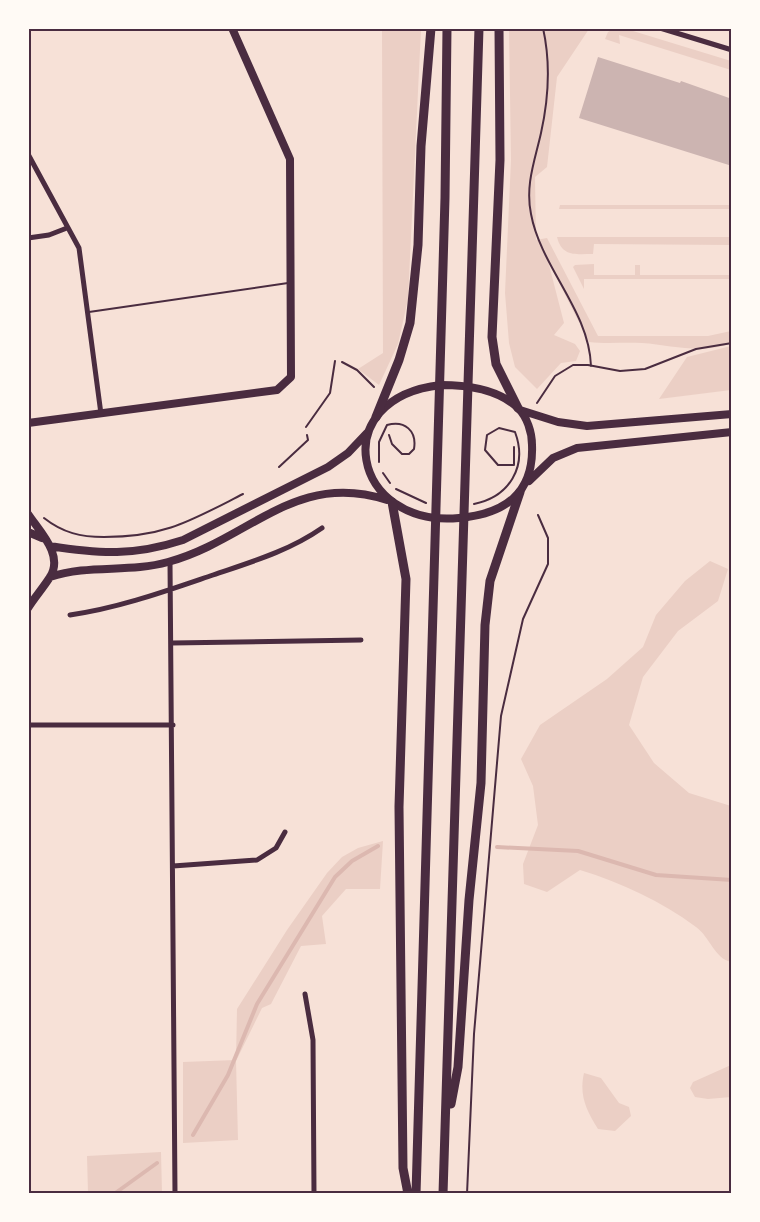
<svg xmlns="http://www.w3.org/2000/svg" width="760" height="1222" viewBox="0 0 760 1222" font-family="Commissioner,sans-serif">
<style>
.green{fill:#ebcfc5}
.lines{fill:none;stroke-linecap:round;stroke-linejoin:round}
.stream{stroke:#dcb8b0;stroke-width:4}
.building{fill:#ccb4b1}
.path{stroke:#4a2c40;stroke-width:2}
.service{stroke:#4a2c40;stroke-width:2}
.minor{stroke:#4a2c40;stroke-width:5}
.secondary{stroke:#4a2c40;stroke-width:8}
.motorway{stroke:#4a2c40;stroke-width:9}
.neatline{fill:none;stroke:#4a2c40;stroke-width:2}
</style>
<rect width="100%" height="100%" fill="#f7e1d7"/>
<path class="green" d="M316 29H421L408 299 398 344 379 385 358 369 383 353 382 30 317 31Z
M509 29H589L557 77 547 167 535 177 536 240 547 238 598 336H708L731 331V343C702 355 672 345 642 343 624 342 607 344 589 342L548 261 564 323 554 335 575 344 580 351 576 361 561 363 537 389 515 367 509 343 505 293 511 160Z
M613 29 633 31 731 61V70L619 35 620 44 605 39 608 32Z
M560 205H731L732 209H559Z
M557 237H731L732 245 594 244 593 254C575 254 562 257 557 237Z
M594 264V275H635V265H640V275H731V279H584V289L573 267 575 265Z
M731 346V390L659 399 687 357Z
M710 561 728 569 718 601 678 631 643 677 629 725 654 763 689 793 731 806V962C714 958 710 937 696 927 661 901 622 883 580 870L547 892 524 884 523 864 538 825 533 786 521 759 540 725 607 679 643 647 656 615 685 581Z
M383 841 380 889H346L322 916 326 944 301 946 271 1004 262 1008 236 1061 238 1140 183 1143V1062L236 1060 237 1009 287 930 327 873 342 857 358 848Z
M731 1065V1097L708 1099 695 1097 690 1088 693 1082Z
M584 1073 601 1078 619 1103 629 1107 631 1116 615 1131 598 1129C586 1110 579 1095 584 1073Z
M161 1152 162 1193H88L87 1156Z"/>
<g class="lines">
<path class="stream" d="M497 847 578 851 656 875 732 880
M193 1135 228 1075 257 1004 335 877 352 861 378 846
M114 1194 157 1163"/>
</g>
<path class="building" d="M598 57 680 83 681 81 732 99V166L579 118Z"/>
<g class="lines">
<path class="path" d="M543 28C551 64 549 97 541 133 535 160 525 185 531 214 541 268 589 310 591 366
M342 362 357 370 374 387
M537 403 555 376 573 365H588L620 371 645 369 696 349 732 343
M379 462V442L387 425C405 420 417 431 414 449L409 454H402L392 444 389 435
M279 467 308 440 307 435
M383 473 390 483
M396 489 426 503
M474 504C509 497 528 467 515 432L499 428 487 435 485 450 498 465H514V447
M44 518C63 533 81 537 104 537 165 537 190 521 243 494
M467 1194 474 1034 501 716 523 619 548 564V538L538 515"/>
<path class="service" d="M89 312 288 283
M306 427 330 393 335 361"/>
<path class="minor" d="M660 28 732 50
M28 154 79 248 101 414
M28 238 49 235 67 228
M170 562 175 1194
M70 615C119 608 166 591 213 575 251 562 289 551 322 528
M172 643 361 640
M28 725H173
M173 866 257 860 276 848 285 832
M305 994 313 1040 314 1194"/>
<path class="secondary" d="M441 385C467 385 498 389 518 408 527 417 532 432 532 445 534 494 504 514 459 518 352 528 325 398 441 385Z
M520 410 558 422 587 426 732 414
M28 423 277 390 291 377 290 159 232 28
M529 481 553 458 577 448 732 432
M28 514C40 532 64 555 50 577 43 588 35 597 28 608
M28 532 42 538
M50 546C100 554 134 556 183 540L328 467 348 453 367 433
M50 577C89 564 129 573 168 562 249 540 295 470 387 500"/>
<path class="motorway" d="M499 28 500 160 492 337 496 364 518 408
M376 417 399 360 410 323 418 245 421 146 431 28
M392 502 406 579 399 807 403 1168 408 1194
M451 1104 458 1067 469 900 481 783 485 625 490 581 520 492
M416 1194 445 198 447 28
M443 1194 479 28"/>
</g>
<rect width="760" height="1222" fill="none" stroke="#fffaf5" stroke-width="60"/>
<rect x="30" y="30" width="700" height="1162" class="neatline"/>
</svg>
